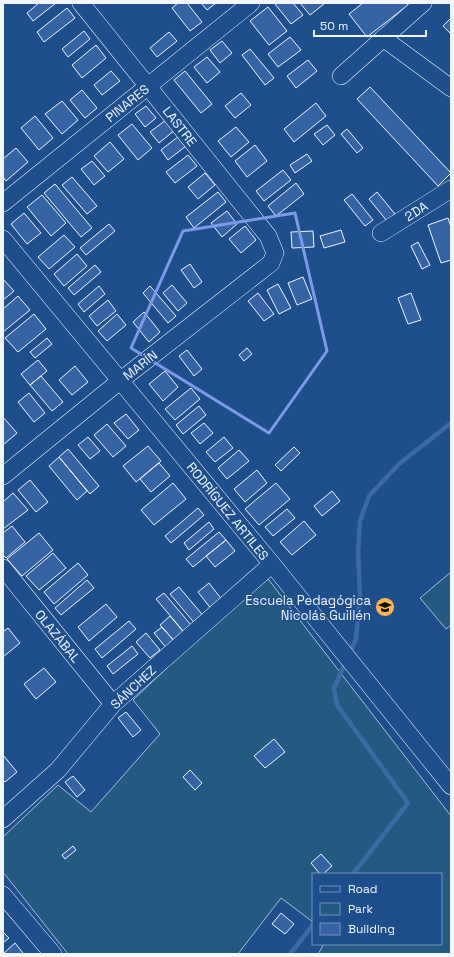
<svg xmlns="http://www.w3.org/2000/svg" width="454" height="957" viewBox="0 0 454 957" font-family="'Space Grotesk',sans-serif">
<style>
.green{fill:#245a82;stroke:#a8bbd7}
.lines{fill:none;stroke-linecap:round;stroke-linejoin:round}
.stream{stroke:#3b69a3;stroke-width:4.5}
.building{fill:#3563a3;stroke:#f2f6ff}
.minor-casing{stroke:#f2f6ff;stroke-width:18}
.minor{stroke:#1f4e8c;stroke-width:17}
.marked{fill:none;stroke:#7d9aea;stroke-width:3;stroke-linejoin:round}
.labels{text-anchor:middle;stroke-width:3;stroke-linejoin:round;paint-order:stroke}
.street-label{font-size:13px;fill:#f2f6ff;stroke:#1f4e8c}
.poi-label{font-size:13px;fill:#f2f6ff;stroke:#1f4e8c;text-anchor:end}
</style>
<rect width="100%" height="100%" fill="#1f4e8c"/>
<path class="green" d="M451 572V625L446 629 420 598Z
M265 575 451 816V954H318L324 944H441V874H313V922L281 898 238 954H68L3 872V837L58 785 91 812 160 734 133 700Z"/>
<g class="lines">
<path class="stream" d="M349 655 356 639 360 596 358 551 360 521 369 496 399 464 451 423
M346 661 334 688 337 705 408 803 353 874
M290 954 313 925"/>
</g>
<path class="building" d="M39 3H56L33 21 27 13Z
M178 3H187L202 22 190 31 172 8Z
M201 3H216L207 10Z
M277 3H293L303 15 291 24 275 4Z
M300 3H324V4L310 15Z
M363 3H407L408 5 367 37 349 14Z
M268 7 287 31 269 45 250 21Z
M67 8 75 18 44 42 37 32Z
M451 18V34L443 26Z
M84 31 90 39 68 57 62 49Z
M169 32 177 41 157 57 150 48Z
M290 37 301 50 278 67 268 54Z
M222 41 232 53 220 63 210 50Z
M96 45 106 58 82 78 72 65Z
M250 49 274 78 265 85 242 55Z
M207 57 220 72 207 83 194 67Z
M308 60 317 71 296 88 287 76Z
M111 71 120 81 102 95 94 85Z
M185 71 212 104 201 113 174 80Z
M370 87 451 173 438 186 357 99Z
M82 90 97 108 85 118 70 100Z
M241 93 251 105 235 118 225 106Z
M62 101 78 120 62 134 45 114Z
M316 103 326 116 294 142 284 129Z
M146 106 156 118 145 127 135 114Z
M35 116 53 138 39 150 21 128Z
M166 120 175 130 159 143 150 132Z
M132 124 152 148 138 160 118 135Z
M327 125 335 135 323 145 314 134Z
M236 127 249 142 231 157 218 141Z
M347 129 363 148 357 153 341 134Z
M179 136 186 146 168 160 161 150Z
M110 142 124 159 108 172 94 156Z
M255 145 267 161 247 177 235 161Z
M16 148 28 162 6 181 3 177V159Z
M307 154 312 161 295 173 290 165Z
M188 155 197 166 175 183 166 172Z
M92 161 105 176 94 185 81 169Z
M283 170 291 180 264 201 256 191Z
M205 173 215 185 198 199 188 187Z
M72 177 97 206 87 214 62 185Z
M296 183 304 194 276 216 268 206Z
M55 184 92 228 81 237 44 193Z
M218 192 226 202 194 228 186 217Z
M377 192 395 214 387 221 369 199Z
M352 194 373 220 365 226 344 200Z
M42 195 66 223 51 236 27 207Z
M227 211 237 224 222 237 211 223Z
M24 213 41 233 27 244 11 224Z
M448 218 451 227V260L441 263 428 225Z
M109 224 115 231 86 255 80 248Z
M245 226 256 240 241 253 229 239Z
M341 230 345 242 324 248 320 236Z
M313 231 314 247 292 248 291 232Z
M64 235 75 247 49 269 38 257Z
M418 242 430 265 422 269 411 246Z
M77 254 87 266 64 286 54 274Z
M190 264 202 282 194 288 181 270Z
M95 265 101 272 74 295 68 288Z
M303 277 312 299 297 305 288 283Z
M3 279 14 291 3 300Z
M278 284 291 308 279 314 267 290Z
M172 285 187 303 178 311 163 293Z
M99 286 105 294 84 312 78 304Z
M150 286 176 316 168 323 143 293Z
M258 293 274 314 264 321 248 301Z
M411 293 421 320 408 324 398 298Z
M18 296 30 310 3 332V309Z
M108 300 116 311 97 326 89 316Z
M144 312 160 332 149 342 133 322Z
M34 314 46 329 18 352 5 338Z
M117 314 126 325 107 341 98 331Z
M47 338 52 344 35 358 30 352Z
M247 348 252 354 244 361 239 355Z
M187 350 202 369 194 376 179 356Z
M38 360 47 371 30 385 21 374Z
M75 366 88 382 72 395 59 380Z
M165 371 178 387 163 401 149 384Z
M41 376 63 402 52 411 30 385Z
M191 388 200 399 175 420 165 409Z
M29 393 45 413 34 422 18 402Z
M199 406 206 415 183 434 176 425Z
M126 414 139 430 128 439 114 423Z
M3 417 17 433 3 445Z
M204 423 213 433 200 444 191 433Z
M107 424 126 446 113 457 94 435Z
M88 437 100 451 90 459 78 445Z
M224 437 233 448 215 462 206 452Z
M148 446 161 461 136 482 123 466Z
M294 447 300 453 281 471 275 465Z
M68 449 99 486 90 494 59 457Z
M239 450 249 461 227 479 218 468Z
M59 457 87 491 77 500 49 466Z
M159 463 170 476 151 492 140 479Z
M257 470 267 483 245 502 234 489Z
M30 480 48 502 36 512 18 490Z
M173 483 186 499 154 525 141 510Z
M276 483 290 499 259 525 245 509Z
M332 491 340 501 322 516 314 506Z
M13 493 28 510 3 529V502Z
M198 508 204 515 171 543 165 536Z
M287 509 295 518 273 536 265 527Z
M304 521 316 535 292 555 280 542Z
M209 522 214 529 189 550 184 543Z
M12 526 25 542 6 558 3 555V533Z
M219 532 226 540 193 567 186 559Z
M39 533 53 550 22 576 7 559Z
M226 540 235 551 215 567 206 556Z
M53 553 66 568 39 590 26 576Z
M78 563 88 575 54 604 44 592Z
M87 580 94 588 61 615 55 608Z
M209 583 223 601 212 610 198 592Z
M179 587 206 619 197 626 170 594Z
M164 593 191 625 184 632 156 599Z
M106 604 117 617 89 641 78 627Z
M170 616 186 635 176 643 160 625Z
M129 621 136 629 102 658 95 649Z
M162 627 176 643 168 650 154 633Z
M8 628 20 643 3 657V632Z
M146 633 160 650 150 658 136 642Z
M132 646 138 654 113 674 107 666Z
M44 668 56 682 36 699 24 684Z
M126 712 141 730 133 737 118 718Z
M274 739 285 752 265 768 254 756Z
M3 755 17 772 5 782 3 780Z
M190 770 202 783 195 790 183 777Z
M73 776 85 790 77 797 65 782Z
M73 846 76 850 65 859 62 855Z
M321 854 332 866 323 874H320L311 863Z
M281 913 294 924 285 934 272 924Z
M3 932 9 938 3 943Z
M15 943 23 953 22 954H3Z"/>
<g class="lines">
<defs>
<path id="minor" d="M383 38 451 88
M341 76 423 3
M3 203 251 3
M381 233 451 189
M3 239 272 564 451 786
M3 476 121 380 271 263 275 253 268 236 81 3
M3 568 113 704
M3 819 58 770 113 704 272 564
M3 895 53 954"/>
</defs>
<use href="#minor" class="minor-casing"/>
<use href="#minor" class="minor"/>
</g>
<path class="marked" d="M295 213 327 351 269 433 131 348 183 231Z"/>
<defs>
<symbol id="university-disc" viewBox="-11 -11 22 22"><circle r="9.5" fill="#ffb74d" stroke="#1f4e8c"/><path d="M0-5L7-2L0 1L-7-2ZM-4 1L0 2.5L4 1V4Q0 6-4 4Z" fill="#111"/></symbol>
</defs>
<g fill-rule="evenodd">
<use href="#university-disc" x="374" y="596" width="22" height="22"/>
</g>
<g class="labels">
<g class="street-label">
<text transform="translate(127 103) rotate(-39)" y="5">PINARES</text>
<text transform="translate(180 126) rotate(52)" y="5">LASTRE</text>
<text transform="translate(416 211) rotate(-32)" y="5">2DA</text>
<text transform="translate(140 365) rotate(-38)" y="5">MARÍN</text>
<text transform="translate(228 511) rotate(51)" y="5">RODRÍGUEZ ARTILES</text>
<text transform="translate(58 636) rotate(51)" y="5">OLAZÁBAL</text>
<text transform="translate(133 687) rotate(-43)" y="5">SÁNCHEZ</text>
</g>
<g class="poi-label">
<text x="371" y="605">Escuela Pedagógica<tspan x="371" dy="15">Nicolás Guillén</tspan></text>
</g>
</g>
<rect width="454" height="957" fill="none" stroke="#f2f6ff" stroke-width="8"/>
<rect x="312" y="873" width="130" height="72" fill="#1f4e8c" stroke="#7391ba"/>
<rect x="320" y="886" width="20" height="6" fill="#1f4e8c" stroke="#7391ba"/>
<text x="348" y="893" font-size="12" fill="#f2f6ff">Road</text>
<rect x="320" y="903" width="20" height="12" fill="#245a82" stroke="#7391ba"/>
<text x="348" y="913" font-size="12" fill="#f2f6ff">Park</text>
<rect x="320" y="923" width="20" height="12" fill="#3563a3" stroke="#7391ba"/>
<text x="348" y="933" font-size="12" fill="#f2f6ff">Building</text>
<path d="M314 30v6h112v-6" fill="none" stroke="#f2f6ff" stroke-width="2"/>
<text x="320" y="30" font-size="12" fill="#f2f6ff" stroke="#1f4e8c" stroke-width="3" paint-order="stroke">50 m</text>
</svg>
